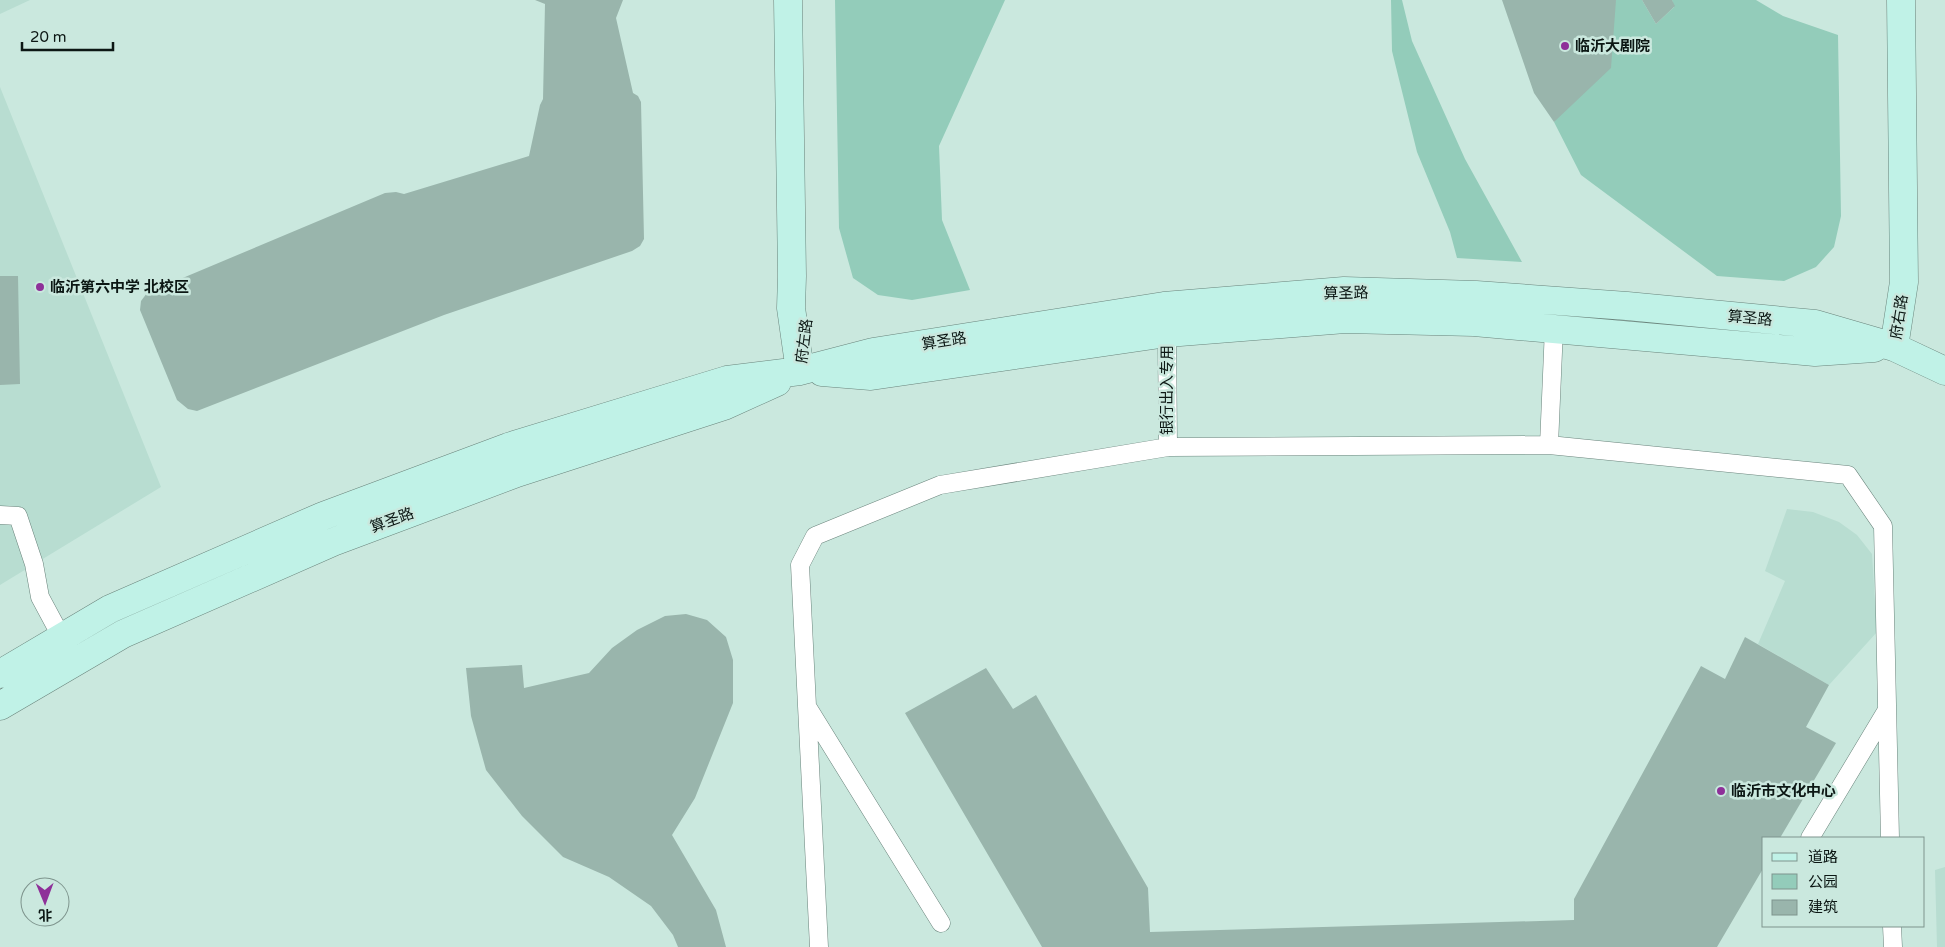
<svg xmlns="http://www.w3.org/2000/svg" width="1945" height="947" viewBox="0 0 1945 947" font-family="'Varela Round','Noto Sans SC',sans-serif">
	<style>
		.built { fill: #b8ddd1 }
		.green { fill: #93ccba }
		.building { fill: #99b5ac }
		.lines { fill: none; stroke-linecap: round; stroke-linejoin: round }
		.lane-casing { stroke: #6a847c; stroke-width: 19 }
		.secondary-casing { stroke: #6a847c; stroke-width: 29 }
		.lane { stroke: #fff; stroke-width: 18 }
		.secondary { stroke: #c0f2e7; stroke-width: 28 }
		.poi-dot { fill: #8e3099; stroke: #cae8de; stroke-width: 2 }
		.labels { text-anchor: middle; stroke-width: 5; stroke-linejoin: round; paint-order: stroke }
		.poi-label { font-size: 15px; font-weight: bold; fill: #0c1714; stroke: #cae8de; text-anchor: start }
		.street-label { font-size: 15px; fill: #0c1714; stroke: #cae8de }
	</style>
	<rect width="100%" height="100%" fill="#cae8de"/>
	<path class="built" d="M0 0H30L0 14Z
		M0 87 161 487 0 585Z
		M1787 509 1813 512 1839 522 1857 535 1872 554 1877 632 1829 685 1758 644 1785 581 1765 571Z
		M1945 867V947H1937L1935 870Z"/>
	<path class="green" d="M835 0H1005L939 146 942 220 970 290 912 300 878 295 853 278 839 228Z
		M1391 0H1402L1412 41 1465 159 1522 262 1457 258 1450 232 1417 152 1392 51Z
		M1616 0H1642L1656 24 1674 7 1672 0H1756L1783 16 1838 35 1841 216 1834 247 1816 267 1784 281 1717 276 1581 175 1554 122Z"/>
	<path class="building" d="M535 0H623L616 18 633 93 638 96 641 102 644 239 640 246 632 251 444 315 197 411 188 409 177 400 140 310 141 301 147 293 385 193 396 192 404 194 529 156 540 105 543 99 545 4Z
		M1502 0H1616L1611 68 1554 122 1534 93Z
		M1642 0H1672L1675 6 1656 24Z
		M0 276H18L20 384 0 385Z
		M686 614 707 620 726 637 733 660V703L695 798 672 835 716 910 726 947H678L673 935 651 906 609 877 563 857 522 816 486 770 471 716 466 668 522 665 524 688 589 673 612 648 637 630 665 616Z
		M1745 637 1829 685 1806 727 1836 743 1780 838H1764V867L1717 947H1042L905 713 986 668 1013 709 1036 695 1148 888 1150 932 1574 920V899L1701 666 1725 679Z"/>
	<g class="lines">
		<defs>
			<path id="lane" d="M1167 333 1168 447
				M1549 445 1554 328
				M0 515 18 516 34 564 40 597 62 638
				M808 708 941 923
				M1810 838 1887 710
				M1892 926 1893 947
				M819 947 800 565 815 536 940 485 1168 447 1549 445 1848 475 1883 526 1890 838"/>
			<path id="secondary" d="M788 0 792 276 791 308 800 371
				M1894 347 1904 282 1901 0
				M822 372 871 376 1167 333 1345 319 1474 322 1815 352 1874 348
				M0 674 110 609 323 516 508 447 727 380 800 371 873 352 1164 306 1344 291 1476 295 1627 306 1815 324 1894 347 1945 371
				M0 706 123 634 333 542 517 473 724 406 777 382"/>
		</defs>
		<use href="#lane" class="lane-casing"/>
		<use href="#secondary" class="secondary-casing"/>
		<use href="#lane" class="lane"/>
		<use href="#secondary" class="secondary"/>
	</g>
	<g class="poi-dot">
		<circle cx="1565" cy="46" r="5"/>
		<circle cx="40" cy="287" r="5"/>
		<circle cx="1721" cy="791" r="5"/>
	</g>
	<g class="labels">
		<g class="poi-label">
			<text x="1575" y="51">临沂大剧院</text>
			<text x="50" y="292">临沂第六中学 北校区</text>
			<text x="1731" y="796">临沂市文化中心</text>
		</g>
		<g class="street-label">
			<text transform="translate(1346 293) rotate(-1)" y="5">算圣路</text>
			<text transform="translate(1899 317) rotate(-81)" y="5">府右路</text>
			<text transform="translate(1750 318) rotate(5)" y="5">算圣路</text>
			<text transform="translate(804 341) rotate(-83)" y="5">府左路</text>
			<text transform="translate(944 341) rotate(-9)" y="5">算圣路</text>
			<text transform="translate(1167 390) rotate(-90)" y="5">银行出入专用</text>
			<text transform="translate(392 520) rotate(-20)" y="5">算圣路</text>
		</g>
	</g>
	<rect x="1762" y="837" width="162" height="90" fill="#cae8de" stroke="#7e948d"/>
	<rect x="1772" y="853" width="25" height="8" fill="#c0f2e7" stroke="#7e948d"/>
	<text x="1808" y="862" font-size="15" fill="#0c1714">道路</text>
	<rect x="1772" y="874" width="25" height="15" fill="#93ccba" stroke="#7e948d"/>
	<text x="1808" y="887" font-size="15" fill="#0c1714">公园</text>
	<rect x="1772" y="900" width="25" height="15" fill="#99b5ac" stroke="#7e948d"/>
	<text x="1808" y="912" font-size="15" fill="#0c1714">建筑</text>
	<g transform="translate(45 902) rotate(179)"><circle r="24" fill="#cae8de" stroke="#7e948d"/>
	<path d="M0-4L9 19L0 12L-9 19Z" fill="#8e3099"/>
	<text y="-8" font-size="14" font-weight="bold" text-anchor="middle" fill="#0c1714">北</text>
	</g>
	<path d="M22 42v8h91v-8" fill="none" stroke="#0c1714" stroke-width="2.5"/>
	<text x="30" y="42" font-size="15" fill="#0c1714" stroke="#cae8de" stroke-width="4" paint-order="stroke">20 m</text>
</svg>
